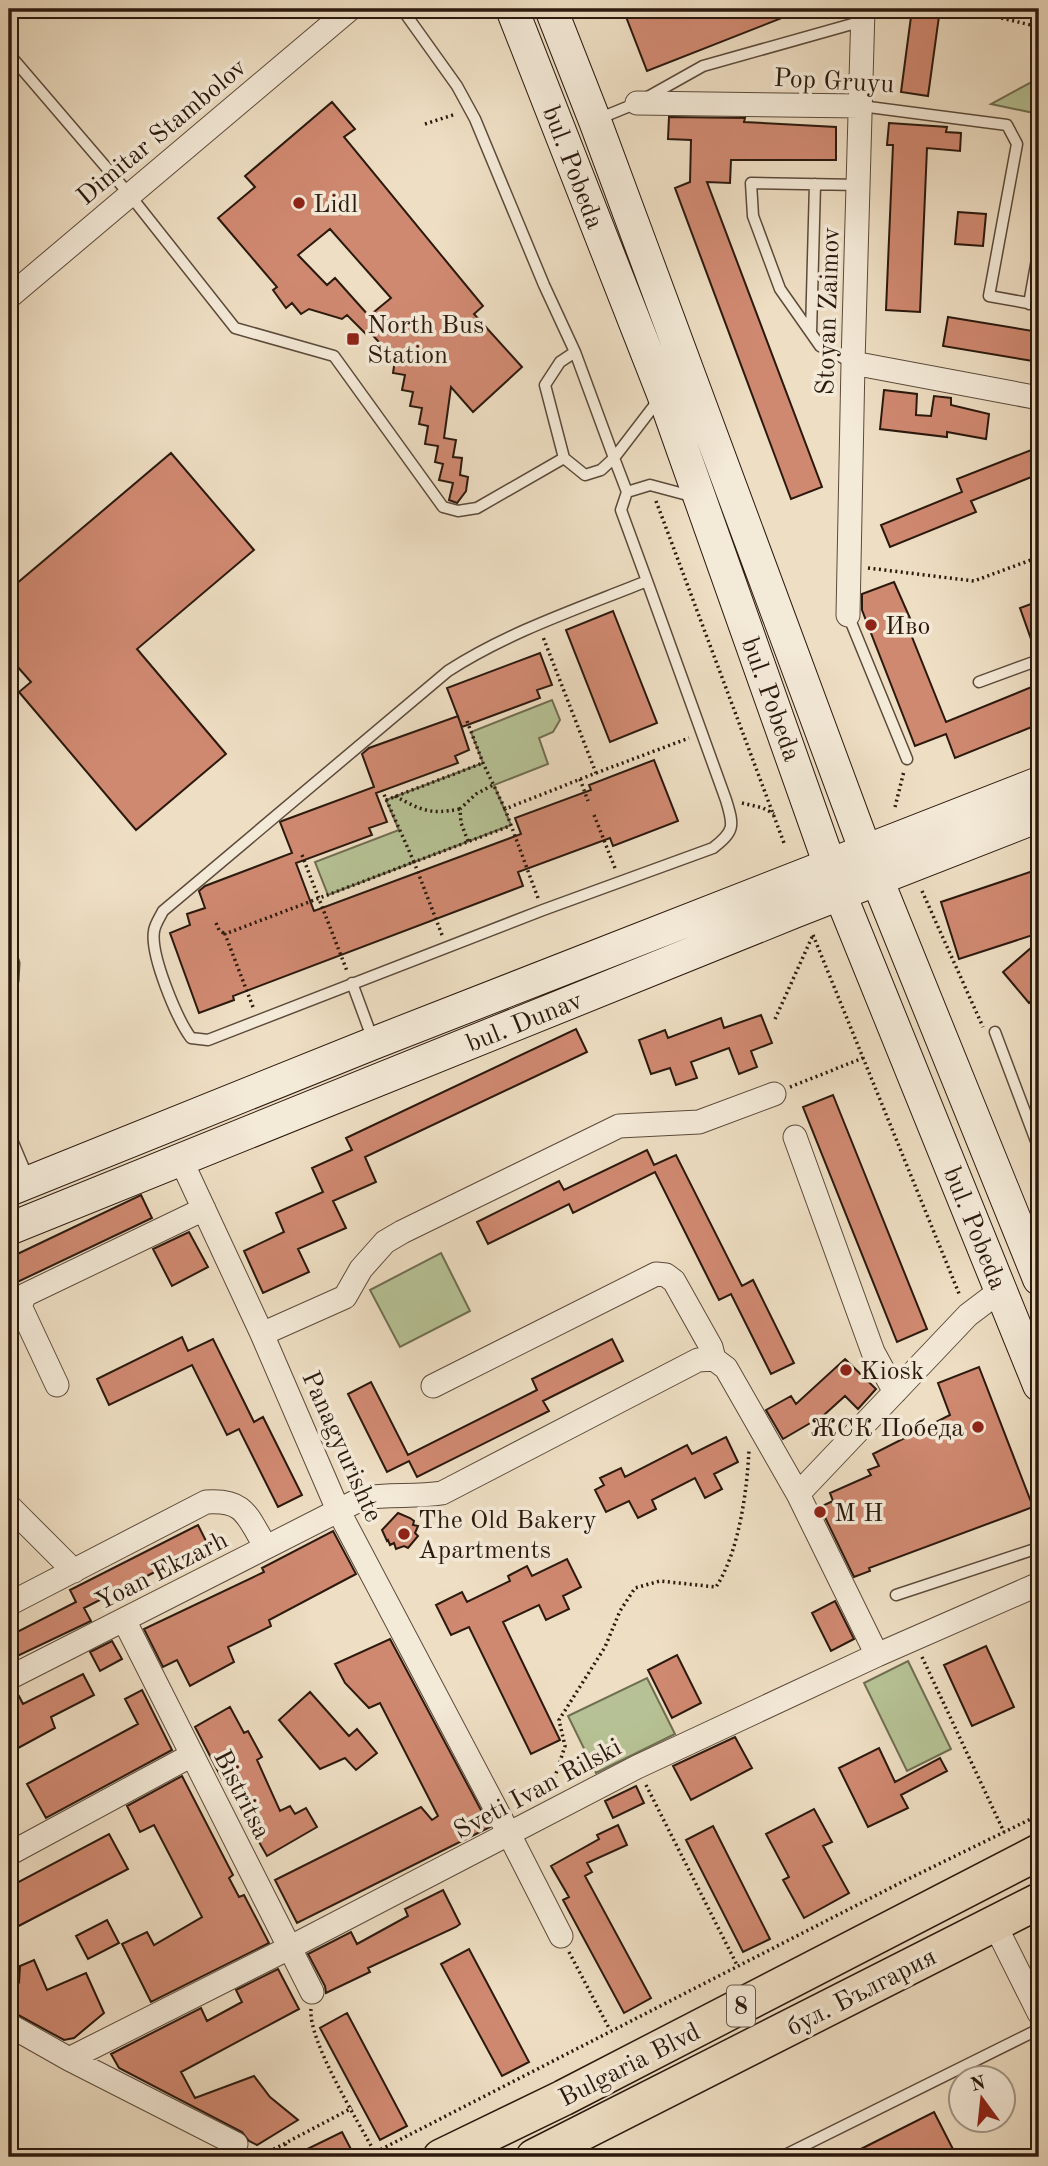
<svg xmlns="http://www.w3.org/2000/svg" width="1048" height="2166" viewBox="0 0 1048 2166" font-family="'Old Standard TT',serif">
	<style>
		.green { fill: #b6c295; stroke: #706e52; stroke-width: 2 }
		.building { fill: #d08971; stroke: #2b190e; stroke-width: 2; fill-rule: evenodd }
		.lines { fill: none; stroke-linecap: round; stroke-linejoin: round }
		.service-casing { stroke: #5c4a3b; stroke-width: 13 }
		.minor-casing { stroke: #5c4a3b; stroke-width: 25 }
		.secondary-casing { stroke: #2b190e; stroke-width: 34 }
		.primary-casing { stroke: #2b190e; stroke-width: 38 }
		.path { stroke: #2b190e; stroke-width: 3.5; stroke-dasharray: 2 3.5; stroke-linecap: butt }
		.service { stroke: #f4ead8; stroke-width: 10 }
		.minor { stroke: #f4ead8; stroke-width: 23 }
		.secondary { stroke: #f4ead8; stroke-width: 32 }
		.primary { stroke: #eedec3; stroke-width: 35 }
		.poi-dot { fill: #8f2418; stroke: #f4ead8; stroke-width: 2.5 }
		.labels { text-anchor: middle; stroke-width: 7; stroke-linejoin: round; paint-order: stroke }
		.shield { fill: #f4ead8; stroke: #67584b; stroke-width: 2 }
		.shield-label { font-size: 24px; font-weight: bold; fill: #2b190e }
		.street-label { font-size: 26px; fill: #2b190e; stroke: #f4ead8 }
		.poi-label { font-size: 26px; fill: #2b190e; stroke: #f4ead8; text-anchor: start }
	</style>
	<rect width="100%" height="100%" fill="#eedec3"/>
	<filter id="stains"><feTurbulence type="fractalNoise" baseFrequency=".00286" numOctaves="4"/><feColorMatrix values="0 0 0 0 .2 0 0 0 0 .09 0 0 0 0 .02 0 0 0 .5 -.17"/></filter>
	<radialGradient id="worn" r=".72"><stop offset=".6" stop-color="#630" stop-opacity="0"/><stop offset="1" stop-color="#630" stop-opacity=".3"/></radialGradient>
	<path class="green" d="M1039 78 1034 113 991 104Z
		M552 700 560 720 553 732 539 738 548 764 494 785 511 825 328 895 315 862 399 830 386 800 483 763 471 732Z
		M441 1253 470 1311 400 1347 370 1290Z
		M908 1661 951 1749 907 1771 864 1683Z
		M647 1678 675 1734 596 1773 568 1716Z"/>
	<path class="building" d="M623 9H802V10L647 71Z
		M912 9H940L928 96 901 92Z
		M332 102 355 129 344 137 483 306 474 314 522 367 473 412 451 387 444 438 456 440 453 457 462 458 460 475 468 477 466 491 457 503 449 500 453 483 439 480 443 464 435 462 438 446 425 444 428 426 419 424 422 408 410 406 413 392 402 390 405 375 393 373 395 360 369 331 366 334 347 315 342 319 309 309 301 314 292 303 286 308 273 290 277 287 218 218 255 187 245 176ZM330 229 391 298 369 316 335 278 327 285 298 255Z
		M669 117 745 118 744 122 836 127V160H731L730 183 707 182 822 487 791 499 675 188 690 182 691 140 668 139Z
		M889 123 947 127 946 132 961 133 960 151 927 148 920 312 886 310 893 145H887Z
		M958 212 986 214 983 246 955 244Z
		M948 317 1039 332V362L943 346Z
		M884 390 917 394 916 415 931 416 934 396 951 398V405L989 414 986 439 947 432V437L880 429Z
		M1039 447V474L971 501 976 512 890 547 881 525 962 492 957 479Z
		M171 453 254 550 137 649 226 754 136 830 19 692 31 682 9 657V590Z
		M894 582 913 625 908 627 946 722 1039 684V724L955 758 946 734 915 746 862 610V594Z
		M1039 601V652L1036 653 1020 608Z
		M613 611 657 723 610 742 566 630Z
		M540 653 552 685 537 690 540 698 462 727 447 688Z
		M458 716 469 750 455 756 458 763 376 793 387 822 369 828 372 835 296 863 314 911 521 834 515 818 591 790 589 785 654 760 678 821 613 846 610 838 518 872 523 886 233 996 234 1000 199 1013 170 933 190 925 187 914 205 908 199 891 205 886 292 853 280 822 282 821 374 787 362 754 369 748Z
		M1039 869V933L959 959 941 902Z
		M1039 941V994L1029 1003 1003 972Z
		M761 1015 772 1043 751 1051 757 1067 739 1074 729 1048 691 1062 697 1078 676 1085 670 1068 651 1074 639 1040 665 1030 668 1038 721 1018 724 1028Z
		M576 1029 587 1052 365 1157 376 1182 333 1201 346 1228 298 1249 309 1272 263 1293 244 1251 284 1232 276 1213 323 1192 312 1168 352 1150 346 1138Z
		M833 1095 927 1329 897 1342 803 1107Z
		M647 1150 654 1165 676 1155 742 1286 753 1280 794 1363 771 1374 731 1294 719 1300 655 1172 573 1213 569 1204 488 1244 477 1222 559 1181 564 1190Z
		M141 1195 152 1218 9 1286V1258Z
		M189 1232 208 1267 172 1286 153 1249Z
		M182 1337 188 1351 213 1339 254 1422 263 1417 302 1495 278 1507 239 1429 227 1435 192 1365 109 1405 97 1379Z
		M612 1339 623 1361 543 1401 549 1411 417 1477 409 1461 387 1472 348 1394 371 1382 408 1455 537 1390 532 1379Z
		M845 1359 876 1389 858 1409 845 1396 824 1415 783 1439 766 1410 791 1396 796 1404Z
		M979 1367 1033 1507 869 1568 870 1571 854 1577 820 1507 833 1501 830 1493 871 1475 868 1470 879 1466 873 1454 950 1415 938 1383Z
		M726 1437 738 1462 714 1474 722 1489 705 1498 695 1478 652 1500 656 1509 638 1518 629 1501 606 1512 595 1490 604 1485 600 1478 621 1468 625 1477 687 1445 692 1454Z
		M398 1513 410 1518 414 1521 413 1525 418 1526 415 1533 418 1536 408 1548 404 1546 396 1549 394 1543 390 1545 388 1540 387 1541 382 1530Z
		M198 1525 208 1545 84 1608 91 1621 9 1660V1636L76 1602 70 1590Z
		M333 1531 356 1574 269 1620 271 1626 228 1647 234 1662 190 1686 177 1660 163 1667 144 1629 264 1572 262 1568Z
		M567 1559 581 1587 563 1596 569 1609 546 1620 539 1605 503 1622 560 1740 531 1754 469 1627 451 1635 436 1605 462 1592 467 1602 510 1581 508 1576 527 1566 532 1576Z
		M835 1601 854 1639 831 1651 812 1613Z
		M390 1639 490 1827 297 1923 275 1880 421 1807 432 1820 438 1816 380 1703 369 1708 345 1683 335 1664Z
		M112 1641 122 1659 100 1671 90 1652Z
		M986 1646 1014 1707 972 1726 944 1665Z
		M677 1655 701 1703 672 1718 648 1670Z
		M83 1674 94 1695 51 1717 55 1728 9 1753V1701L19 1696 23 1704Z
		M142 1690 172 1750 46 1818 27 1784 138 1724 125 1699Z
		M310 1692 349 1736 357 1729 377 1753 356 1770 345 1758 320 1769 279 1720Z
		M230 1707 244 1733 248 1731 262 1757 257 1760 280 1811 290 1806 295 1814 306 1808 317 1827 267 1856 251 1828 257 1824 234 1772 222 1779 195 1727Z
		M735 1737 752 1768 691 1800 673 1766Z
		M879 1748 895 1782 940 1758 947 1771 901 1795 908 1808 868 1827 839 1768Z
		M182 1776 233 1875 229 1878 239 1897 244 1895 269 1943 151 2002 122 1944 147 1932 154 1945 202 1917 154 1825 140 1832 127 1806Z
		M636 1786 644 1803 613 1818 605 1801Z
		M814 1809 832 1842 823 1846 849 1893 804 1918 783 1880 789 1877 766 1834Z
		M618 1825 627 1845 587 1863 592 1872 585 1876 651 1998 624 2013 563 1900 569 1897 551 1866 599 1839 597 1835Z
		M713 1826 770 1939 743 1952 686 1840Z
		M109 1834 128 1869 9 1931V1887Z
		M443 1890 460 1924 456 1927 368 1968 370 1972 326 1993 325 1986 308 1954 351 1932 357 1944 408 1916 405 1909Z
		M107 1920 119 1943 88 1959 76 1936Z
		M469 1949 529 2062 502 2076 441 1964Z
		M34 1960 47 1990 86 1973 104 2013 74 2038 64 2040 9 2010V1976L19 1982 20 1966Z
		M278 1969 299 2009 181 2072 195 2098 254 2076 270 2097 298 2120 257 2145 249 2141 242 2132 119 2068 111 2054 201 2008 207 2021 242 2002 236 1990Z
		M347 2013 407 2126 380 2140 320 2028Z
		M934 2112 957 2157H845Z
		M342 2132 355 2157H291Z"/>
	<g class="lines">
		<defs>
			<path id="service" d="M9 54 129 194 235 328 334 356 443 507 458 511 477 508 564 458 585 475 601 470 614 458 575 352 544 285 475 119 457 86 402 9
				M861 106 1007 125 1017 144 989 296 1039 305
				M598 119 637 103 703 66 863 21
				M1029 304 1039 248
				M811 333 815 184
				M853 363 820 346 780 289 753 216 751 183 859 185
				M564 458 545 385 560 362 575 352
				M627 492 614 458 660 398
				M647 581 726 800C734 826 735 831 713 848L543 910 208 1040 191 1038C177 1019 150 955 154 931 155 924 160 917 163 911L448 671C508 632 580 608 647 581Z
				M647 581 621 510 627 492 650 485 695 497
				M848 615 907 759
				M979 682 1039 660
				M9 950 14 963 13 981 9 985
				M352 983 373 1040
				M995 1032 1039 1149
				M9 1133 28 1178
				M896 1595 1038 1548 1039 1551
				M781 2157 1039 2029"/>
			<path id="minor" d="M637 103 861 106
				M9 297 350 9
				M853 363 1039 398
				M848 615 853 363 863 9
				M795 1137 873 1352 895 1392
				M181 1160 262 1334 338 1510 509 1834 561 1936
				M262 1334 345 1297 361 1269 385 1242 402 1232 619 1126 699 1122 774 1094
				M57 1385 20 1306 25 1295 204 1209
				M433 1386 656 1274 666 1275 674 1281 711 1347 714 1359
				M798 1494 968 1315 1001 1290
				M9 1506 74 1571
				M9 1604 206 1502C246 1499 247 1517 266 1547
				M124 1620 312 1992
				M9 1678 363 1498C390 1494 416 1497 442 1493L698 1360 714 1359 726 1368 798 1494 877 1655
				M9 1854 192 1755
				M994 1923 1039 2013
				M9 2025 69 2059 236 2144
				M69 2059 289 1948 637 1767 877 1655 1039 1584"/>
			<path id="secondary" d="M512 9 663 394 840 894 1039 1385
				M551 9 595 121 866 852 1039 1279
				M9 1190 374 1043 1039 783
				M9 1229 794 912 1039 816"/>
			<path id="primary" d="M441 2157 563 2098 1039 1852
				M534 2157 1039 1901"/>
		</defs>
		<use href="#service" class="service-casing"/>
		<use href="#minor" class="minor-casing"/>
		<use href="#secondary" class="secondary-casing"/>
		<use href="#primary" class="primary-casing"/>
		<path class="path" d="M964 9 1039 27
			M425 124 456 114
			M656 501 784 843
			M868 568 974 581 1039 557
			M467 721 483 763 505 809
			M596 773 689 738
			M580 779 588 801
			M395 796C421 810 430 815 460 809
			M386 800 483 763
			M742 803 763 808 774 814
			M895 807 904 771
			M594 815 615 868
			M468 841 461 823 460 809 476 794 493 785
			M302 855 347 971
			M922 891 983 1027
			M538 898 505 809 596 773 543 637
			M216 923 219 930 225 934
			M442 935 414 862 510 826
			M813 935 960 1296
			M253 1007 225 934 414 862 382 790
			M775 1019 813 935
			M790 1087 863 1058
			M922 1657 1004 1832
			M646 1785 737 1965
			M551 1789 565 1746 559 1720 605 1647 620 1611 635 1588 660 1581 716 1587C739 1552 747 1491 749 1450
			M569 1952 610 2030
			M311 2009C308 2041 358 2121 375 2153
			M285 2144 292 2157
			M259 2157 352 2108
			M366 2157 900 1883 1039 1815"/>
		<use href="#service" class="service"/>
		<use href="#minor" class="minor"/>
		<use href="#secondary" class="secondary"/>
		<use href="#primary" class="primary"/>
	</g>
	<g class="poi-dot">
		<circle cx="299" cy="203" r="7"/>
		<rect x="346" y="332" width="14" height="14" rx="3.5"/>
		<circle cx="871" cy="625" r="7"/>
		<circle cx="846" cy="1370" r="7"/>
		<circle cx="978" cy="1427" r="7"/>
		<circle cx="820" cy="1512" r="7"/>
		<circle cx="404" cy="1534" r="7"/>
	</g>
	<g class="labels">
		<rect class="shield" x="727" y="1985.5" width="28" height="41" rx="5"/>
		<g class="shield-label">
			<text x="741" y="2014">8</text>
		</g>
		<g class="street-label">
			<text transform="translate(834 80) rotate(3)" y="9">Pop Gruyu</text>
			<text transform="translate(161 131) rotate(-40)" y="9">Dimitar Stambolov</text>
			<text transform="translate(574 167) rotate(69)" y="9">bul. Pobeda</text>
			<text transform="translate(827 311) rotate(-88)" y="9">Stoyan Zaimov</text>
			<text transform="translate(772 699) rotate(70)" y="9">bul. Pobeda</text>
			<text transform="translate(524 1021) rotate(-22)" y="9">bul. Dunav</text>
			<text transform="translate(976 1228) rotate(68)" y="9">bul. Pobeda</text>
			<text transform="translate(343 1446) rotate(66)" y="9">Panagyurishte</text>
			<text transform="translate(161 1570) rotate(-27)" y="9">Yoan Ekzarh</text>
			<text transform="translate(537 1788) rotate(-28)" y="9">Sveti Ivan Rilski</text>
			<text transform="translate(243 1794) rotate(63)" y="9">Bistritsa</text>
			<text transform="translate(861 1991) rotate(-27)" y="9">бул. България</text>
			<text transform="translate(629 2064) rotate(-27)" y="9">Bulgaria Blvd</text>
		</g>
		<g class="poi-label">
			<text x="313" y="212">Lidl</text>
			<text x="367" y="333">North Bus<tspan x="367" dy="30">Station</tspan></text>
			<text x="885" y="634">Иво</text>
			<text x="860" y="1379">Kiosk</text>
			<text x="964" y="1436" text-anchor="end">ЖСК Победа</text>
			<text x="834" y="1521">М Н</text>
			<text x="418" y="1528">The Old Bakery<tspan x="418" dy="30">Apartments</tspan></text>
		</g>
	</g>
	<rect width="1048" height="2166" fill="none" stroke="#eedec3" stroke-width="35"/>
	<rect x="10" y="10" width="1027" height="2145" fill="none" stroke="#2b190e" stroke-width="3.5"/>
	<rect x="18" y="18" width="1013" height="2131" fill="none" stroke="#2b190e" stroke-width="2"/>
	<g transform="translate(982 2099) rotate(345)"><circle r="33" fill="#f4ead8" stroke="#a49687" stroke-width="2"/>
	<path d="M0-5L12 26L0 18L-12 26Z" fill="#8f2418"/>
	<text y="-10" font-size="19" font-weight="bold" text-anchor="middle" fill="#2b190e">N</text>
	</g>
	<rect width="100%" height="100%" filter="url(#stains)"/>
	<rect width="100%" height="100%" fill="url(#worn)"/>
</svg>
